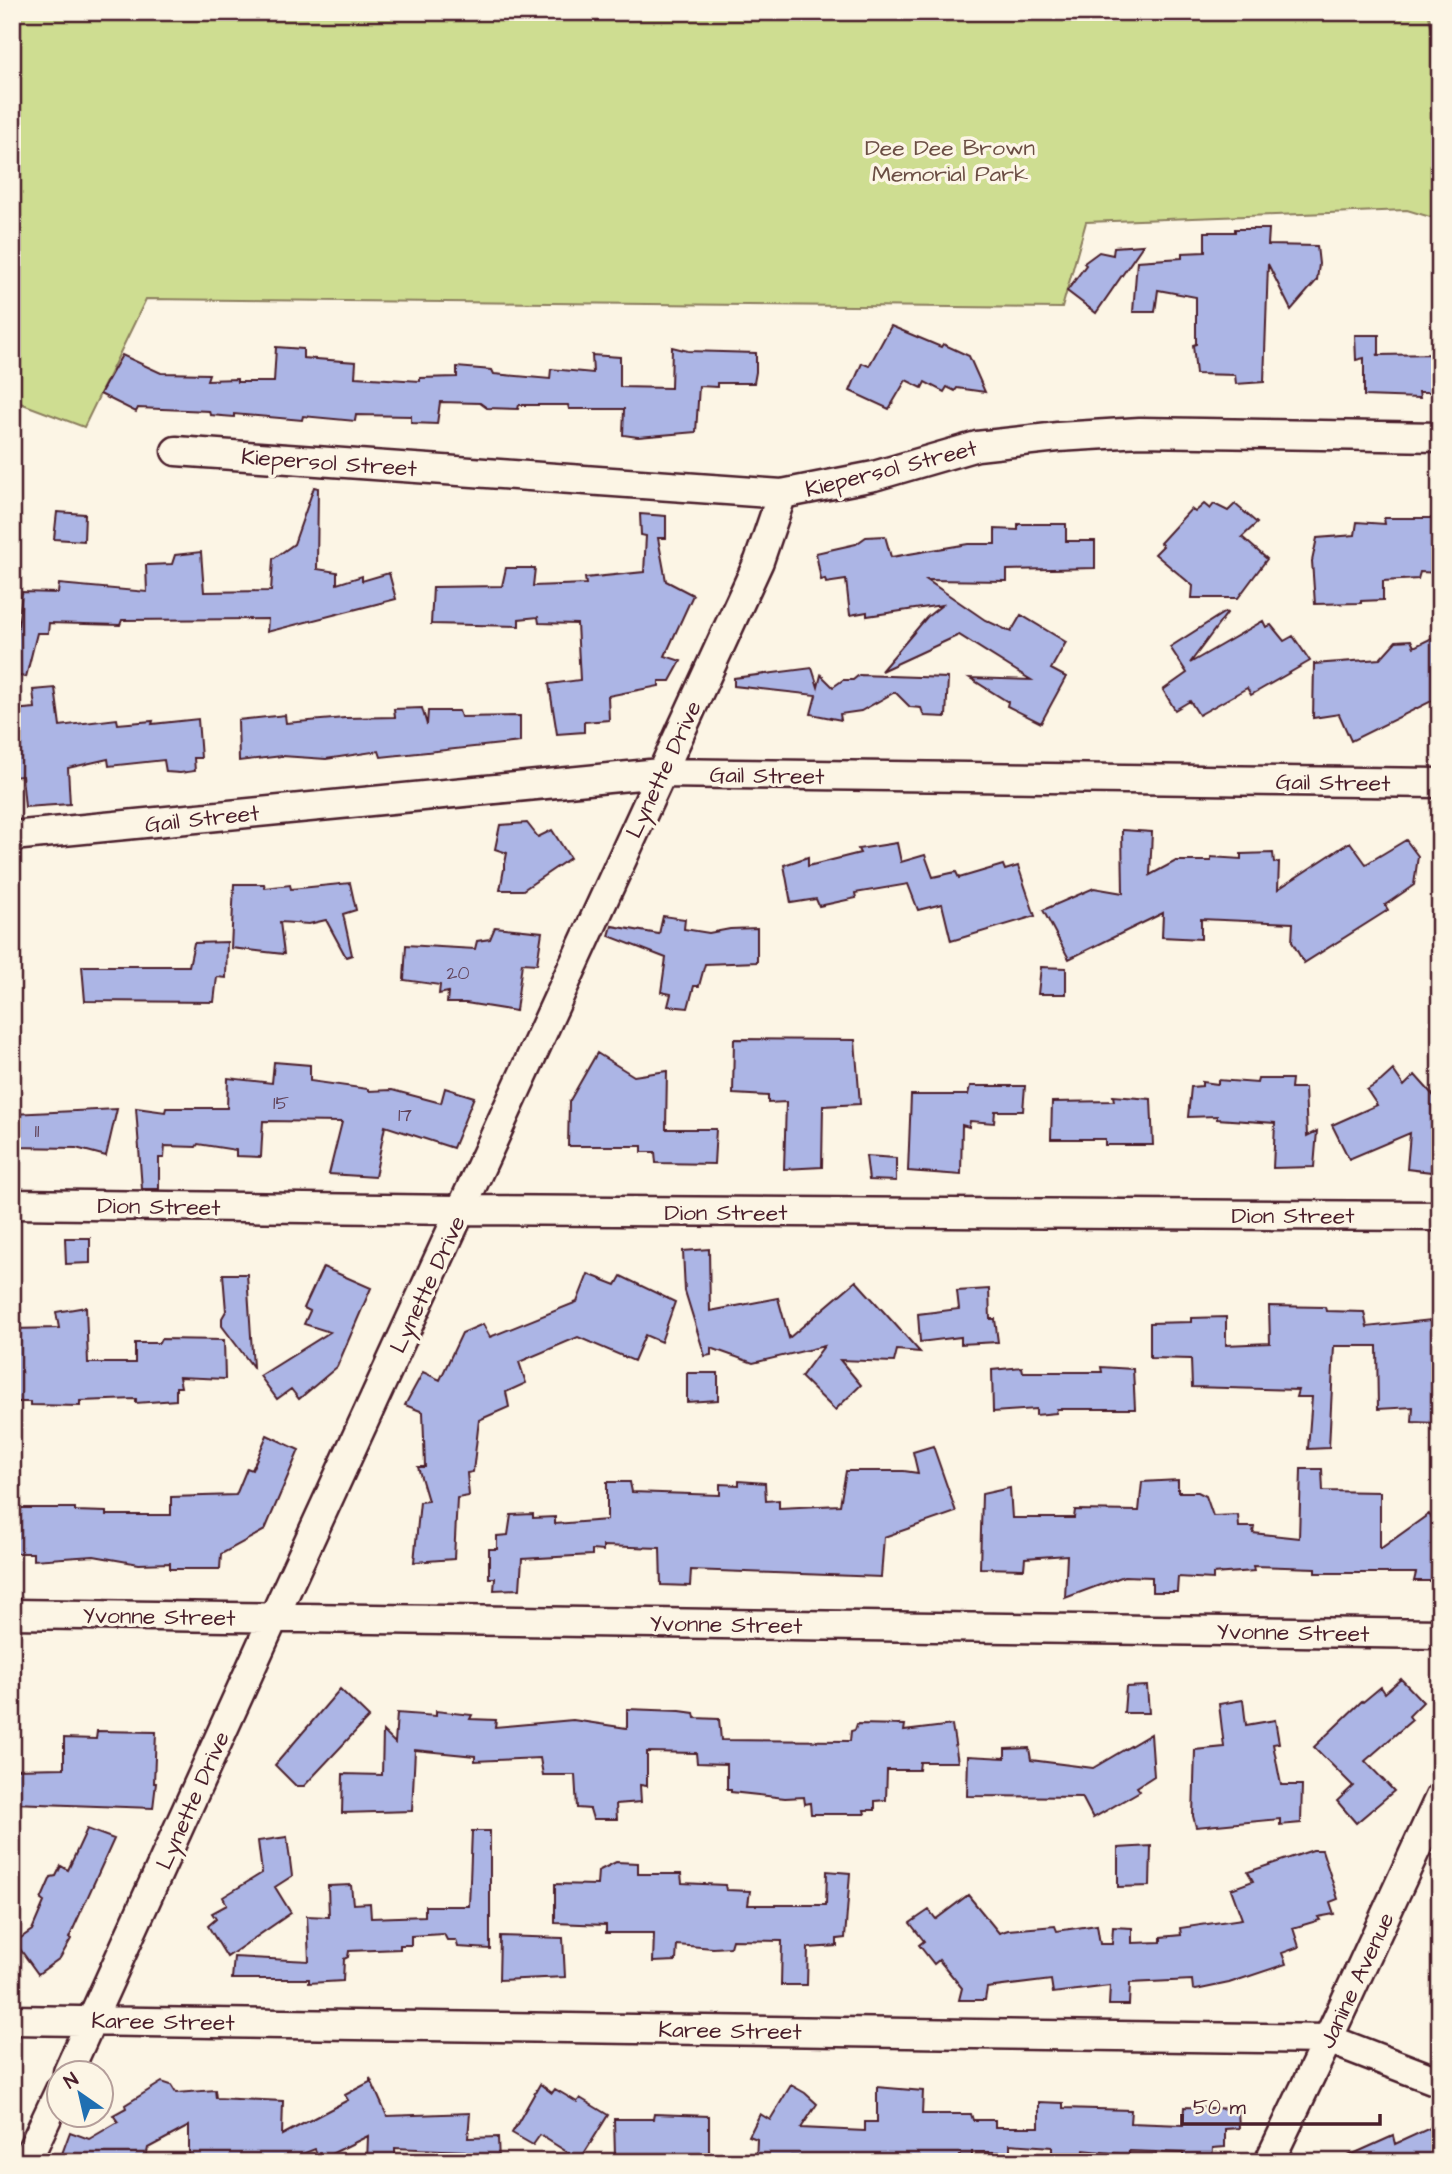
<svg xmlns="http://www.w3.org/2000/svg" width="1452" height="2174" viewBox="0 0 1452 2174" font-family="'Architects Daughter',sans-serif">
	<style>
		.green { fill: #cedd91; stroke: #8c7e5e; stroke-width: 2 }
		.building { fill: #acb5e5; stroke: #4a1f2b; stroke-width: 2 }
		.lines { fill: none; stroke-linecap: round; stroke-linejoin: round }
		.street-casing { stroke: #4a1f2b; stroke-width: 33 }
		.street { stroke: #fcf5e5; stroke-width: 28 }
		.labels { text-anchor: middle; stroke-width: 7; stroke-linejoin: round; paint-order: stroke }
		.number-label { font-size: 19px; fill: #62445a }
		.park-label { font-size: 23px; fill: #6b4e44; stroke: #fcf5e5 }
		.street-label { font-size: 23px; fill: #4a1f2b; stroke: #fcf5e5 }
	</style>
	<rect width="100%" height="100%" fill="#fcf5e5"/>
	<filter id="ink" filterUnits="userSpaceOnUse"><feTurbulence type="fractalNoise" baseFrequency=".0143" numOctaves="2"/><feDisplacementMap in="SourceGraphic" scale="14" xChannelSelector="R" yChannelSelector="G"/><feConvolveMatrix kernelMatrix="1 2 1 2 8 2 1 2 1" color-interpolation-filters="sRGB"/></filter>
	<g filter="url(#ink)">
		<path class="green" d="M12 12H1428L1440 64V220L1407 210 1086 222 1062 308 146 299 84 427 12 400Z"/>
		<path class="building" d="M1235 229H1269L1268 245 1317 246 1319 264 1317 280 1291 310 1268 264 1264 382 1236 384 1235 375 1196 374 1193 345 1196 344V297L1158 290 1155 312H1133L1137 261 1182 258V253L1205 252V232H1235Z
			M1143 245 1096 313 1067 291 1086 265 1084 263 1099 252 1113 255 1114 247Z
			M891 326 941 347 943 344 969 356 985 392 957 388 955 391 947 387 944 392 925 382 922 388 906 380 889 409 850 391 862 363 869 366Z
			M1355 335H1379V354L1377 355 1440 354V392H1419L1420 398 1364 396V358L1356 360Z
			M276 347 303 349V358L356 362 355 377 420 381V378L457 377V367L492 370 494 374 550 379 551 369 593 373 592 355 620 357V387L671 388 672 347 688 351 756 353V372L754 383H717V387L699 386 696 432 638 437 623 435 624 409H569L568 405H519L518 409 487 408 480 403 440 402 437 424 411 423V416L356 415 355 421 303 416 302 420 234 414V417L210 415 209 411 138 408 136 412 100 394 122 355 161 373 209 374 207 380 237 379V382H274Z
			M314 487 318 488 317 569 337 572V584L362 576V581L389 573 396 599 267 632 268 619 122 620 120 625 49 623 48 633H37L26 677 13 675 22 592 58 593 59 584 147 592 146 565 172 564 175 555 201 552 204 592 271 591 273 559 294 544Z
			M1204 504 1210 509 1214 504 1228 511 1235 504 1257 523 1242 537 1267 559 1238 598H1192L1193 586 1155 554 1163 546 1160 543 1191 509 1195 512Z
			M57 512 85 514 84 541 54 539Z
			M640 514 666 516V538H658L666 581 693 595 665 656 681 661 670 681H659V686L608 696 609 720 584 722V732L557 734 549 684 580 680 577 624 539 623 538 617 519 619V626L431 624 433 587 502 586 506 568H535L533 586 586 584 585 578 644 572 646 536 641 535Z
			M1384 518H1440V573L1420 572 1418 579 1383 581V600L1361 601V603L1315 604 1312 561 1317 538 1355 535 1357 522 1385 524Z
			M1018 524H1066V541H1095V568L1007 570V581L927 580 985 620 1011 632 1021 615 1066 642 1051 669 1066 677 1041 723 1007 706 1008 702 970 678 1031 680 959 635 881 671 927 617 942 605 867 616V612L850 615 846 580 826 583 825 579 821 580 816 553 856 544 866 537 885 536 891 557 968 544H995V529L1018 530Z
			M1225 612 1227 613 1190 663 1263 621 1266 627 1271 625 1284 641 1293 636 1310 661 1251 695 1247 688 1199 715 1190 701 1175 710 1163 690 1187 673 1170 647Z
			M1440 634V697L1351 741 1339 714 1313 718 1314 664 1380 659 1396 641 1411 640 1414 647Z
			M812 668 818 687 821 675 833 687 843 680H853L859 675 948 678 946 717 924 716 921 708 910 707 895 692 861 711 840 714 841 720 811 714 816 695 734 686V678Z
			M55 688 60 726 117 719 118 724 153 721 152 724 198 719 201 758H194L195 771 180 773 166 772 164 760 109 766 108 759 68 768 70 804 25 807 22 776 12 777V710L35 708 33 690Z
			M422 708 427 725 428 711H459L461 717 520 716V742L381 757 379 751 326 759 282 756 239 761 238 720 285 715 286 723 345 718 395 717 394 709Z
			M527 823 538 837 552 830 570 858 523 890H500L507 853 495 849 500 825Z
			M1122 830 1152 832 1150 875 1176 861H1211V857L1241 859V854L1273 853 1274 863 1279 862 1278 889 1350 842 1366 864 1406 840 1418 856 1414 885 1385 905 1388 910 1304 963 1292 942 1293 923 1201 919V939L1162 937 1163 913 1069 959 1043 910 1094 888 1123 893Z
			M897 843 901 862 925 855 933 877 956 872 959 878 1003 865 1005 870 1018 866 1035 916 951 941 942 904 918 910 908 884 855 893 856 898 819 906 816 899 791 903 784 865 808 857V866L860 853 858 849Z
			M350 883 356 910 343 914 352 955 346 957 326 920 309 924 280 922 284 954 231 948 234 884H264L265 888 290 885 291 889Z
			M663 916 685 919 684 929 709 933 730 929 757 928V962L705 964 699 986H694L688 1008 668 1006 671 994 661 992 666 958 609 936 612 926 659 934Z
			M495 927 542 932 537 964 522 963 516 1011 466 1003H447L448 992 439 994 440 985 404 980 406 945 475 949 477 941 490 939Z
			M227 942 226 978 217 977 214 1002 85 1001 82 966H189L194 943Z
			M1041 967 1066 968V994H1038Z
			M734 1039 855 1040 860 1104 823 1106 822 1167 784 1169 786 1102 768 1103V1096L733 1094Z
			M597 1053 634 1076 667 1071 666 1129H716L714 1164 656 1163 655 1152H642V1146H568L569 1102Z
			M274 1062 310 1065V1081L368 1089V1091L392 1090 441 1103 445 1088 474 1097 453 1148 385 1126 375 1177 329 1174 342 1122 263 1121 261 1157 236 1156V1150L198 1144 196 1147 165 1146 164 1158H159V1189H142L136 1108 165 1112 166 1108H227L228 1078 272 1083Z
			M1393 1070 1404 1086 1415 1075 1440 1103V1173L1407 1169 1410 1133 1349 1159 1332 1125 1377 1105 1367 1090 1381 1081Z
			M1258 1079H1292L1291 1088H1305L1307 1136 1317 1131 1314 1167 1273 1168 1275 1123 1217 1119V1116L1188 1117 1191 1087 1202 1086V1082L1218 1084V1080L1257 1083Z
			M970 1086H1025L1023 1111H995L994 1123 970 1121 969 1127 962 1125 961 1175 908 1171 911 1095H968Z
			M1113 1096 1151 1099 1153 1145H1105V1139H1051L1052 1102 1114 1101Z
			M117 1109 106 1156 76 1148 12 1147V1114Z
			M866 1156 896 1158V1181L869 1180Z
			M65 1238H90V1263L66 1264Z
			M709 1249 710 1311 778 1298 789 1338 856 1281 920 1352 897 1350 894 1362 840 1360 861 1385 835 1410 801 1377 824 1346 753 1363 711 1348V1355L705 1356 685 1291 683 1251Z
			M323 1267 371 1288 337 1367 299 1399 291 1389 277 1399 260 1376 330 1332 304 1324 310 1311 304 1308Z
			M223 1274H247L253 1367 222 1326V1318L226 1311Z
			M588 1274 616 1285 621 1276 675 1302 661 1342 645 1335 634 1361 578 1337 519 1362 526 1383 506 1392 509 1407 479 1420 473 1472 467 1473 469 1496 457 1498 454 1559 414 1562 420 1502 428 1501 418 1467H425L423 1412 405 1405 423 1372 440 1380 462 1333 483 1324 490 1337 577 1302Z
			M989 1289 990 1319H995L998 1342 961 1344V1337L920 1342 918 1314 959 1309 957 1291Z
			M1269 1306 1325 1307 1326 1311 1364 1312 1367 1327 1440 1319V1348L1434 1349 1435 1423 1412 1422 1413 1407 1378 1409 1377 1346H1334L1329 1448 1308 1449 1312 1397H1296L1298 1390 1192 1387 1191 1359 1150 1358V1323L1191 1322V1318L1226 1317V1345L1270 1343Z
			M86 1307 88 1363H135V1343H159L161 1339 224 1340 225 1379 179 1377 181 1387H176V1400L136 1403V1399L80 1401V1406L30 1405V1402H12V1329L59 1328 56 1312Z
			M1022 1367 1023 1372H1102L1101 1367 1133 1369 1135 1409H1057L1056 1413 1036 1415V1409L993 1412 992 1370Z
			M687 1373H718V1400L687 1402Z
			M267 1435 299 1450 265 1530 221 1554 220 1569H170V1563L139 1564 94 1556 33 1560V1553H12V1508H75V1511L106 1512V1515H171V1497L236 1495 247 1468 252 1470Z
			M933 1446 956 1512 884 1537 881 1577 691 1570 690 1586 661 1585 660 1548 603 1546V1551L592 1550V1555L522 1559 520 1589 494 1590 495 1578H489V1549H497V1536L508 1535 511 1515 533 1514V1518L555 1517V1524L607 1520V1482H630L632 1492 720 1495V1484L739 1485V1481L765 1483 766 1501 779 1500V1508L840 1505 846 1471H904L918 1473 913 1452Z
			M1301 1469H1322L1323 1491 1380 1492V1549L1429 1514 1440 1530V1581H1414L1416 1573H1315V1568L1253 1566 1254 1571 1213 1574V1579L1178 1577 1177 1592H1152V1577L1124 1576 1065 1598 1067 1555 1025 1558 1024 1569 980 1568 982 1494 1010 1488 1012 1518H1074L1075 1510 1139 1511 1142 1482 1178 1480V1492H1198L1206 1496 1213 1516 1238 1515 1239 1527H1254L1253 1533 1299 1538Z
			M1401 1679 1423 1702 1409 1716 1412 1720 1365 1761 1394 1791 1356 1823 1337 1801 1353 1786 1314 1747 1362 1701 1363 1702 1381 1687 1385 1693Z
			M1147 1686 1149 1713H1124L1126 1687Z
			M340 1689 369 1717 304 1786H296L275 1765Z
			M1243 1700 1246 1725 1275 1720 1279 1743 1273 1744 1281 1785H1302L1301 1823 1280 1825V1819L1196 1827 1193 1816 1195 1750 1224 1747 1219 1704Z
			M627 1709 680 1711 694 1713 695 1718 719 1719 721 1740 850 1741 851 1731 855 1730 857 1724 905 1725 904 1731 952 1725 958 1762H920L919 1770H887L886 1800 875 1801V1810H864L865 1814H811L810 1803 805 1804 804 1797 785 1798 731 1792V1790H727V1764L697 1763 696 1753 647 1752V1786L640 1785 641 1802 616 1804 617 1819H593L590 1809 577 1808 575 1775H543L540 1758 475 1761V1756L415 1750 412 1811 342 1813 343 1774 382 1775 383 1731 395 1743 397 1713 436 1716V1711L472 1715 470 1719 496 1720 495 1727 573 1720 627 1728Z
			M97 1731 156 1732 154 1783H156L153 1808 12 1803V1769L64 1768V1738L96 1739Z
			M1151 1734 1154 1776 1137 1787 1140 1791 1093 1818 1082 1797 967 1796 968 1756 1005 1758V1749L1029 1748 1031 1760 1093 1768Z
			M87 1829 114 1839 69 1938 71 1939 60 1958 38 1974 15 1942 32 1930 44 1902 41 1900 51 1877 56 1876 61 1866 68 1870Z
			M472 1831H490V1949L458 1947 456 1940H447L444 1934 411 1936V1945H400V1949L349 1951 348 1957 344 1959 343 1981 309 1983V1979H232L234 1957 309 1961 307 1916 329 1917 328 1886 351 1885 353 1904 370 1903 371 1918 425 1916V1906H469Z
			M287 1837 292 1876 275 1887 291 1913 227 1957 208 1926 216 1919 212 1913 227 1905 223 1897 262 1873 258 1841Z
			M1151 1846 1150 1886 1118 1887V1848Z
			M1313 1850H1322L1338 1899 1330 1902 1334 1914 1318 1917 1320 1920 1293 1928 1299 1947 1282 1953 1286 1964 1229 1983 1196 1990 1193 1989 1192 1980 1130 1983 1129 2005H1109L1110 1986 1053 1993 1051 1980 987 1988 985 2000H959L962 1988 939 1960 934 1964 919 1945 924 1941 910 1923 929 1910 936 1919 968 1895 999 1933 1008 1930 1055 1926 1057 1931 1097 1925 1100 1944H1112L1113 1927 1132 1928V1943L1161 1942V1937L1181 1935 1180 1928 1242 1919 1231 1889 1253 1881 1248 1872Z
			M616 1862 638 1863V1874H681L682 1883 725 1885 726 1890 750 1891 748 1905H826L827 1871 850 1873 845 1938 837 1939V1946L808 1948 807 1985H781L782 1941 732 1940 730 1947 713 1948 677 1945 676 1961 653 1962 654 1933H606V1925L555 1923V1884L597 1885 598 1871Z
			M500 1936 563 1938 565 1977 499 1980Z
			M370 2078 387 2116 470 2113 468 2138 498 2137 499 2162H465V2151L395 2148V2162H367L368 2136 319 2160 315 2149 282 2162H189V2126L148 2148 145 2162H59L70 2132 89 2139 118 2122 113 2115 126 2108 125 2105 162 2082 171 2085 176 2093 215 2090 216 2098 283 2101 282 2135 348 2100 345 2095 370 2082Z
			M540 2084 552 2093 555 2089 577 2102 580 2098 608 2115 580 2160 540 2135 533 2145 512 2133Z
			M791 2085 805 2093 817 2104 801 2128 865 2131V2122H877V2087L923 2091 922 2114H971L973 2120H995V2127H1039V2102L1063 2103V2108L1131 2110 1130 2123 1183 2125 1184 2107 1238 2109 1239 2128 1225 2129V2147L1213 2148 1212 2162H1184L1183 2153 1129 2151V2155L1084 2150 1082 2162H1060V2158H1052V2147L1010 2144V2152H972V2156H959L960 2162H841V2157L791 2156V2162H756L757 2139 749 2136 760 2114 770 2120Z
			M654 2114 709 2116V2160L615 2156 614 2119H653Z
			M1432 2127 1440 2148V2162H1335L1393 2136 1395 2144Z"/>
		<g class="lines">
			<defs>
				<path id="street" d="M176 451 782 494 874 476 977 446 1058 437 1140 432 1440 437
					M12 836 660 773 1440 783
					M12 1204 461 1210 1440 1216
					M12 1614 1440 1634
					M12 2020 1328 2039 1440 2082
					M68 2072 274 1617 759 561 782 494
					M26 2162 60 2090
					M1269 2162 1328 2039 1440 1797"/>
			</defs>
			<use href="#street" class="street-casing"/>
			<use href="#street" class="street"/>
		</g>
	</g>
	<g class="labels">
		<g class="number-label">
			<text x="458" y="979">20</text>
			<text x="281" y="1109">15</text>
			<text x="405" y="1121">17</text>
			<text x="37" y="1137">11</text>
		</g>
		<g class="park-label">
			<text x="950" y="155">Dee Dee Brown<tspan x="950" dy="26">Memorial Park</tspan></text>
		</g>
		<g class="street-label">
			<text transform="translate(329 462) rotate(4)" y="8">Kiepersol Street</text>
			<text transform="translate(891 468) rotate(-14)" y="8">Kiepersol Street</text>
			<text transform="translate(663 769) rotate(-65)" y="8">Lynette Drive</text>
			<text transform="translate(767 775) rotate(1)" y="8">Gail Street</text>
			<text transform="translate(1333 782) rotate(1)" y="8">Gail Street</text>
			<text transform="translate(202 818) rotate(-6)" y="8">Gail Street</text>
			<text transform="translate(159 1206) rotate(1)" y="8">Dion Street</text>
			<text x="726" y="1220">Dion Street</text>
			<text x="1293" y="1223">Dion Street</text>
			<text transform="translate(427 1284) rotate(-65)" y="8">Lynette Drive</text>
			<text transform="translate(159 1616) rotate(1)" y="8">Yvonne Street</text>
			<text transform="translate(726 1624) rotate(1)" y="8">Yvonne Street</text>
			<text transform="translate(1293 1632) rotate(1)" y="8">Yvonne Street</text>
			<text transform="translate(192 1800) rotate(-66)" y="8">Lynette Drive</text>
			<text transform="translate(1356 1980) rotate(-65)" y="8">Janine Avenue</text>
			<text transform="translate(163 2021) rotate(1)" y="8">Karee Street</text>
			<text transform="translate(730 2030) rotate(1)" y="8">Karee Street</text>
		</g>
	</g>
	<rect width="1452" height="2174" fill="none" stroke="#fcf5e5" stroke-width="42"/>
	<rect x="21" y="21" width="1410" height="2132" fill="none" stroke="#4a1f2b" stroke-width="2.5" filter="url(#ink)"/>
	<g transform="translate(80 2094) rotate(326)"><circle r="33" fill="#fcf5e5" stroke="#b59f9b" stroke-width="2"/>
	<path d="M0-5L12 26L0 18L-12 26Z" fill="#1f6fb2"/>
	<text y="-10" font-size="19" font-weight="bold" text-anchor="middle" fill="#4a1f2b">N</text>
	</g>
	<path d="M1182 2114v10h198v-10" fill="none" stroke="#4a1f2b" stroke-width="3.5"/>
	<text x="1193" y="2114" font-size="21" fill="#4a1f2b" stroke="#fcf5e5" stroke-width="5" paint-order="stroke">50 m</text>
</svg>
